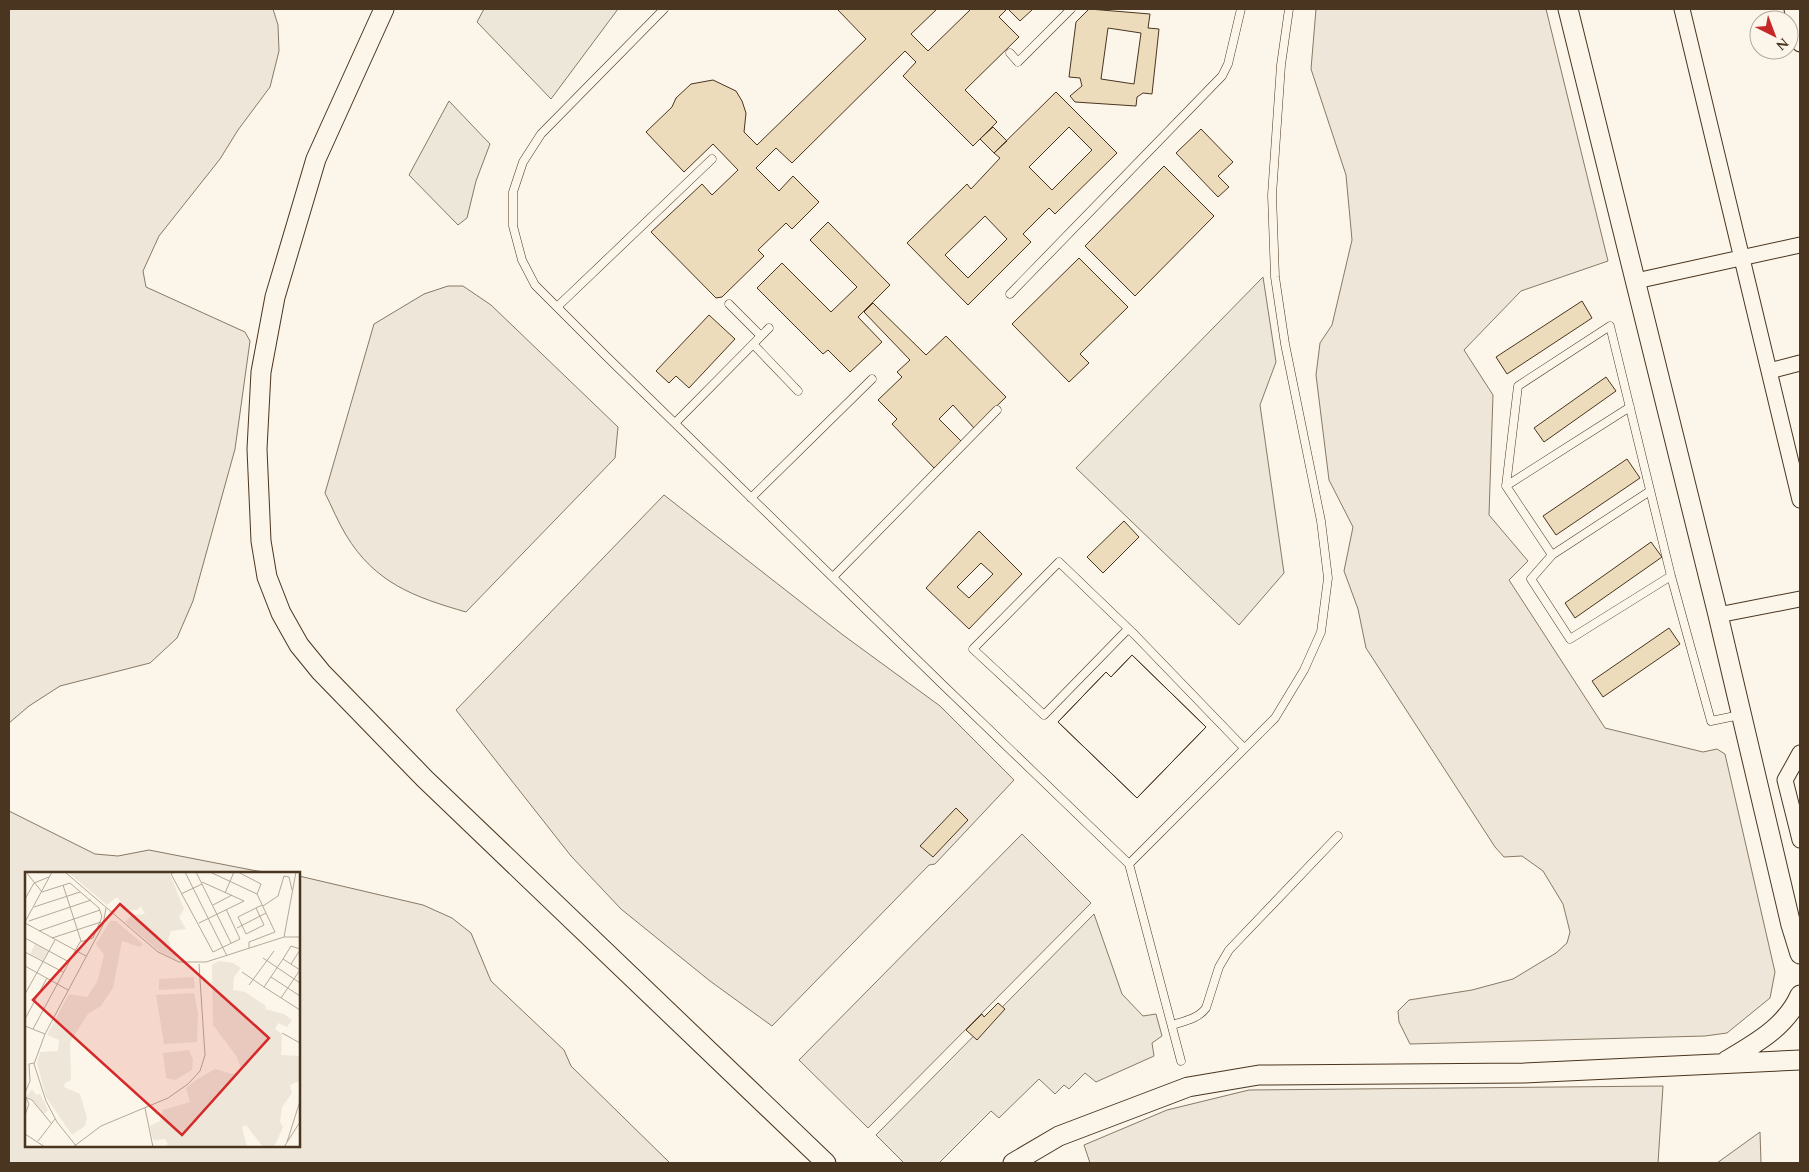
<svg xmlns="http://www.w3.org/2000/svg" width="1809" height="1172" viewBox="0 0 1809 1172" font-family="Spectral,serif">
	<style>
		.green { fill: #ede6d9; stroke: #887966 }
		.parking { fill: #ede7d9; stroke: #887966 }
		.building { fill: #ecdcbc; stroke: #4a3520; fill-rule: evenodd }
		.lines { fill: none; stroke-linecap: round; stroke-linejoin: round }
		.service-casing { stroke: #4a3520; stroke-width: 9 }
		.minor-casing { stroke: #4a3520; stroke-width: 17 }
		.tertiary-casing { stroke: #4a3520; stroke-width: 21 }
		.service { stroke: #fbf6e9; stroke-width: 8 }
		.minor { stroke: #fbf6e9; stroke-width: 15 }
		.tertiary { stroke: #fbf6e9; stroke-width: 19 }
		.inset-road { fill: none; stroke: #b4a999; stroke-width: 1 }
		.view { fill: #d62828; fill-opacity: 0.15; stroke: #d62828; stroke-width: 2.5 }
		.inset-edge { fill: none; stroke: #4a3520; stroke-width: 2.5 }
	</style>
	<rect width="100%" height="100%" fill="#fbf6e9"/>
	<path class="green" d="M9 9H273L278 25 279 51 270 87 238 130 220 159 159 236 143 271 146 287 245 332 250 341 235 449 193 601 177 638 150 663 60 686 29 706 9 723Z
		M1316 9H1546L1608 261 1521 291 1464 350 1493 395 1489 515 1528 561 1509 580 1605 728 1703 752 1717 749 1725 754 1775 972 1770 998 1727 1033 1705 1036 1410 1044 1399 1022 1398 1011 1409 1000 1472 990 1513 979 1556 953 1567 943 1570 932 1563 904 1543 871 1522 856 1504 857 1495 847 1366 648 1358 609 1344 571 1353 527 1329 480 1316 375 1320 343 1332 325 1352 240 1346 175 1311 69Z
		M448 286H463L491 305 618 427 615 458 466 612C414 597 375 583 346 535 338 522 332 507 325 493L374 324 424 294Z
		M664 495 843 635 940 706 1014 780 935 864 929 865 772 1026 710 981 621 909 571 856 456 710Z
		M9 811 95 854 118 856 149 850 257 871 277 873H26V1146H299V876L423 905 452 918 471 933 491 981 564 1050 571 1066 670 1163H9Z
		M1022 834 1091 903 868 1128 799 1060Z
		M1663 1086 1658 1163H1090L1084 1145 1167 1110 1249 1090Z
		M1760 1132 1761 1163H1717Z"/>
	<path class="parking" d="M484 9H618L551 99 477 22Z
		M449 101 490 144 476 181 467 218 458 225 409 175Z
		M1263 277 1276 362 1260 405 1284 573 1239 625 1076 468Z
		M1094 914 1122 994 1143 1016 1156 1014 1162 1036 1152 1043 1154 1056 1096 1082 1085 1073 1069 1089 1064 1085 1055 1094 1039 1079 999 1118 991 1111 939 1163H904L876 1135Z"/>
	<path class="building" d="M837 9H937L911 34 928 51 971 9H1007L999 17 1019 37 965 90 997 122 973 146 903 76 916 62 905 51 792 163 776 148 756 168 779 191 793 176 819 202 792 229 786 223 758 250 764 256 722 297 716 298 651 232 702 184 712 195 738 170 713 144 684 172 646 132 672 107 676 98 691 84 713 80 736 91 742 101 746 113 744 132 757 145 866 39Z
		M1008 9H1033L1020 21Z
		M1089 9 1150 14 1148 28 1159 29 1152 94 1143 93 1137 97 1136 106 1075 102 1070 96 1082 86 1080 78 1069 77 1076 22ZM1108 28 1141 33 1134 84 1101 79Z
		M1056 92 1117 153 1055 214 1049 208 1023 234 1031 242 968 305 907 243 967 184 971 189 1000 158 994 153ZM1069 127 1092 150 1052 190 1029 167ZM985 216 1007 239 968 278 945 255Z
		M993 127 1007 141 994 153 980 139Z
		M1201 129 1233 162 1218 176 1229 187 1218 197 1176 153Z
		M1164 166 1214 216 1135 296 1085 246Z
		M828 222 890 285 858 317 882 342 850 372 828 350 823 354 757 288 782 263 831 312 857 287 810 240Z
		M1079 258 1128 307 1080 354 1089 363 1069 382 1012 324Z
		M1582 301 1592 318 1507 374 1496 357Z
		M873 303 926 355 946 336 1006 397 974 428 953 405 939 419 961 441 934 468 892 424 897 419 878 400 902 377 897 372 910 360 864 312Z
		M709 315 735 339 689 388 676 376 669 383 656 371Z
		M1606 377 1616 391 1544 442 1534 428Z
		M1627 459 1640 478 1556 535 1543 516Z
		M1124 521 1139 537 1103 573 1087 557Z
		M979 531 1022 574 969 629 926 588ZM981 563 993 574 969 598 957 587Z
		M1651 542 1662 557 1575 618 1565 603Z
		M1669 628 1680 644 1603 697 1592 681Z
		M1132 655 1206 727 1137 798 1058 722 1106 672 1111 677Z
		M1132 655 1206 727 1137 798 1058 722 1106 672 1111 677Z
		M956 808 968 820 933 857 920 846Z
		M998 1003 1005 1009 977 1040 966 1030 982 1014 984 1017Z"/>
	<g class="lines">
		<defs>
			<path id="service" d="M664 9 541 134 523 162 513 192V226L522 260 535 285 605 355 942 684 1129 864 1181 1061
				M1010 53 1018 62 1071 9
				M1010 294 1222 76 1228 64 1241 9
				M729 304 761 336
				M557 307 712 159
				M753 344 798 391
				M675 423 769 328
				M1506 486 1630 407
				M751 498 872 379
				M1552 555 1650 491
				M1671 576 1570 639 1531 579 1552 555 1506 486 1518 386 1610 326 1671 576 1711 721 1740 715
				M833 577 997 410
				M1128 629 1044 715 973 649 1059 562 1135 635 1244 748
				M1129 864 1275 718 1304 670 1321 632 1328 578 1321 521 1285 344 1275 277 1272 195 1281 65 1289 9
				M1172 1025C1184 1021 1198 1019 1206 1008L1219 967 1229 950 1338 836"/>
			<path id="minor" d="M1682 9 1800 500
				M1792 9 1800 44
				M1636 281 1800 245
				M1769 371 1800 363
				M1718 615 1800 599
				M1800 753 1785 780 1800 840"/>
			<path id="tertiary" d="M384 9 316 159 275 297 261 372 257 449 261 541 267 577 281 613 299 645 321 672 425 779 826 1163
				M1568 9 1718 615 1791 925 1800 954
				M1726 1061C1755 1044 1786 1027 1800 995
				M1013 1163 1059 1136 1188 1087 1259 1075 1524 1073 1800 1060"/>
		</defs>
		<use href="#service" class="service-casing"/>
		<use href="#minor" class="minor-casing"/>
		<use href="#tertiary" class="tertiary-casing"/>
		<use href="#service" class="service"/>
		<use href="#minor" class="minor"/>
		<use href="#tertiary" class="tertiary"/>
	</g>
	<g transform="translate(25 872)">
		<rect width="275" height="275" fill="#fbf6e9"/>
		<path d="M144 0 159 37 154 45 161 57 146 59 143 67 152 88 135 80 100 50 107 43 120 42 116 34 112 38H96L99 34 92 25 82 33 44 1ZM85 49H91L118 72 115 75 97 69 88 116 76 134 63 142 45 170 46 208 40 211 39 215 55 222 62 246 60 254 47 263 21 225 12 191 15 180 33 179 34 168 22 163 44 122 62 125 72 110 79 83 71 72ZM10 72 23 79 18 88 5 82ZM194 89 208 91 216 96 209 105 208 118 220 120 241 134 240 137 259 142 267 148 262 155 253 151 250 157 257 162 256 183 275 184V209L265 213 267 221 257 235 255 250 258 255 249 275H238L221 253 217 255 222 275H139L143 272 140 267 129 268 127 265 125 254 135 249 138 238 165 230 161 216 171 208 190 197 207 202 217 200 212 185 188 153 187 93ZM169 105 170 116 134 118V107ZM169 121 173 141 172 170 139 172 131 123ZM164 178 168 187 167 198 150 208 141 206 138 181ZM7 217 11 223 15 222 23 238 19 242 6 226 1 225Z" fill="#ede6d9"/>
		<path class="inset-road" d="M1 0 17 20M40 0 133 80 154 90H181L259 65H275M149 0 146 2 188 80 215 67 201 37M160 0 202 84M171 0 206 71M185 0 232 22 250 60 224 70V76M213 0 236 12 232 22M38 13 56 69M200 21 209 0M156 22 177 12M0 27 9 11 24 5M188 33 207 23M238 34 253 24 259 4 264 5 267 18M9 35 55 20M231 36 239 53 221 62 213 45 237 33M4 49 66 28M0 50 27 0M0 51 61 84M174 51 219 29 177 10M212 56 241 41M14 59 75 38M259 65 271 0M0 66 44 90M27 66 76 50M0 80 38 100M238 86 275 111M258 87 266 74 275 77M266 92 275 78M0 94 43 118M275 98 258 87 239 115 275 138M217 100 239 115M246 105 275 124M224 113 249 79M0 122 30 68M256 126 275 98M0 147 22 106M0 154 20 162M8 157 55 70 68 66 77 45 74 36 45 11 17 20M257 161 275 171M0 221 5 209 4 192 9 191M0 225 7 228 26 251M120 236 128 275M0 243 4 232 1 226M0 262 20 275M13 269 30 247M262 270 275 229M48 275 76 254 143 226 163 212 175 199 180 183 174 92M52 275 32 250 21 229 9 192 20 162 78 53 81 36M259 275 275 250"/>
		<path class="view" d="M95 32 244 166 157 263 8 128Z"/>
		<rect width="275" height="275" class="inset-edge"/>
	</g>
	<rect width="1809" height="1172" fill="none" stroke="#4a3520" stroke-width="20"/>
	<g transform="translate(1774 35) rotate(138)"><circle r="24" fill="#fbf6e9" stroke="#b4a999"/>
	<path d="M0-4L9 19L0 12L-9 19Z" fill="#c62828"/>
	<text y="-8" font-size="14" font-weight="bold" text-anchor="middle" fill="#4a3520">N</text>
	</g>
</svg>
